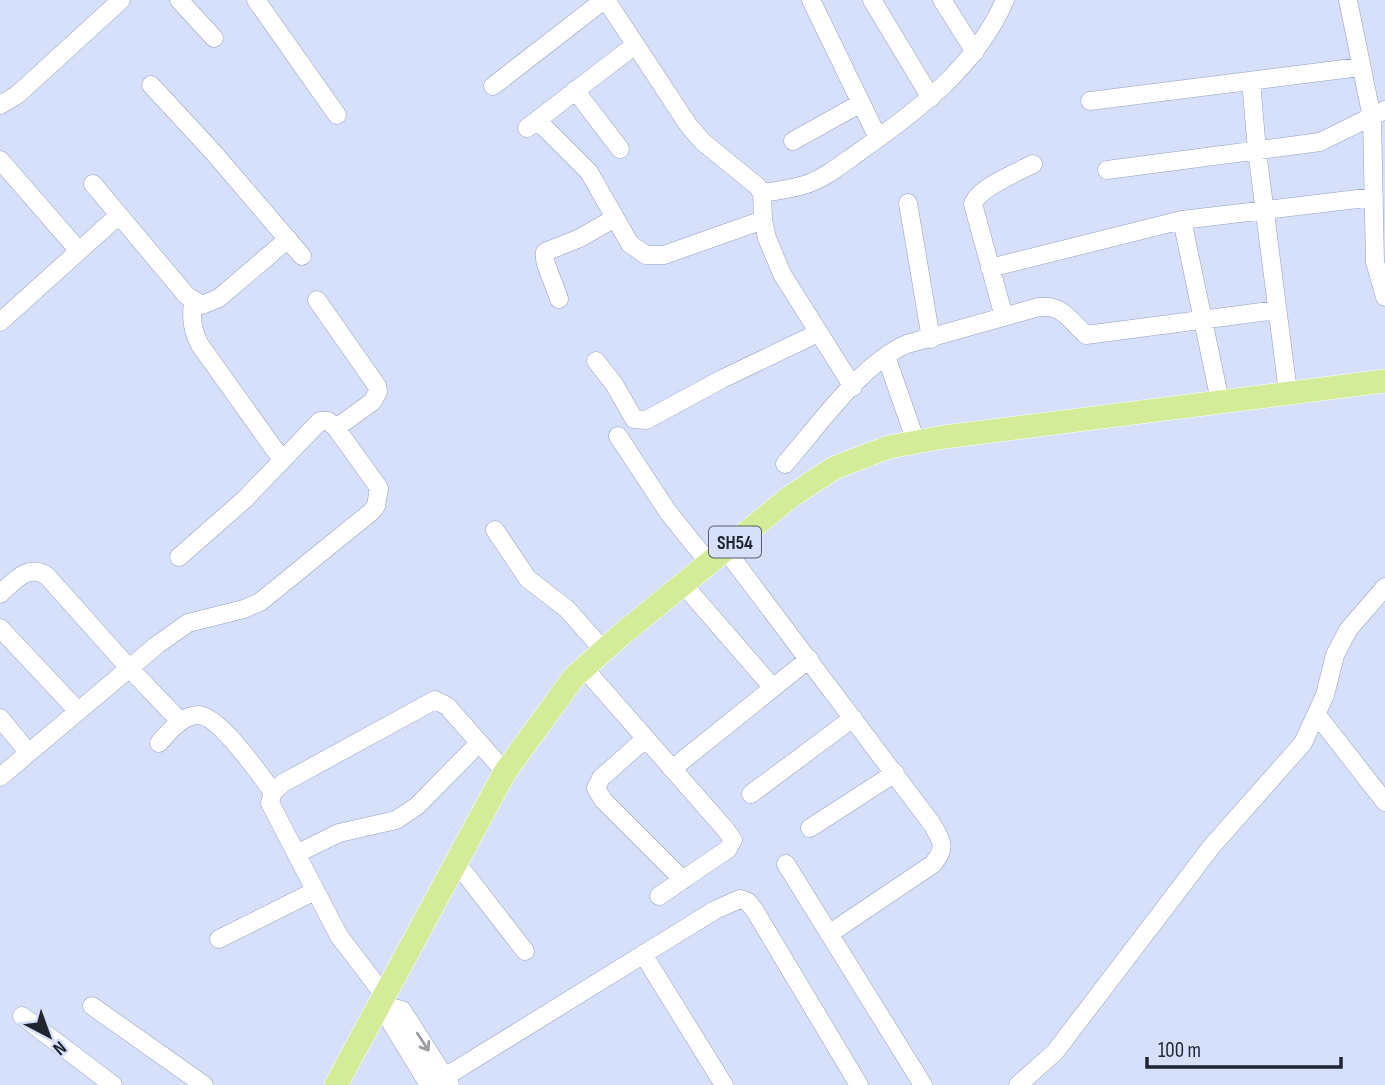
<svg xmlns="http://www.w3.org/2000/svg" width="1385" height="1085" viewBox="0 0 1385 1085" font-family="'Sofia Sans Condensed',sans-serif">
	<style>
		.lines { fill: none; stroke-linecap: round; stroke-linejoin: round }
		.minor-casing { stroke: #939ebd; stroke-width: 19 }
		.major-casing { stroke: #fff; stroke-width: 24 }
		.minor { stroke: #fff; stroke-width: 18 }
		.major { stroke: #d4eb97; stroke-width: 23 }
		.oneway { stroke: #9b9da2 }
		.labels { text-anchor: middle; stroke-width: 5; stroke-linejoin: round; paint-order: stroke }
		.shield { fill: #d6e0fa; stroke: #575d6d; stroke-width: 2 }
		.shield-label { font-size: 19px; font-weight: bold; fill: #202530 }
	</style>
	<rect width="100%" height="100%" fill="#d6e0fa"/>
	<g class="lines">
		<defs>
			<path id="minor" d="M179 0 214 38
				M256 0 337 115
				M606 0 689 126 703 142 757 186 762 193 763 220 767 238 782 274 853 387
				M811 0 878 138
				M872 0 931 98
				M942 0 975 52
				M1348 0 1372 118 1375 262 1385 297
				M1251 81 1257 151 1288 392
				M151 85 213 152 302 256
				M493 86 604 0
				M575 90 620 149
				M1090 101 1360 67
				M0 105 17 95 121 0
				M537 120 589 172 630 244 646 255H664L763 220
				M527 128 635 45
				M793 141 861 103
				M0 160 79 251
				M1107 170 1320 142 1385 110
				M93 184 187 296 202 305 219 298 288 239
				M762 193C776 191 791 189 804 185 824 179 842 164 859 152 917 111 976 67 1005 0
				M908 203 931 339
				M1182 220 1220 401
				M990 268 1182 220 1374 197
				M559 299C556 287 542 261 545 252L580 238 615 218
				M317 300 377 386 378 392 372 402 336 428
				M193 301C191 318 192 330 200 345L282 460
				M1004 317 973 204C978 188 1018 172 1033 164
				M0 322 118 216
				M886 356 916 442
				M596 361 614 384 634 419 646 420 722 379 818 333
				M618 436 668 512 709 563
				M785 464C818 426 862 363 907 344L1039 307C1064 305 1069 320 1086 335L1277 310
				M495 530 528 579 567 609 604 651
				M725 549 932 824C942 842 947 847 933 864L829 934
				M683 584 773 688
				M0 594C13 582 28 563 47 576L129 668 180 721
				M0 628 77 710
				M584 668 726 830 733 840 728 849 659 896
				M1317 715 1385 802
				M0 718 28 752
				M645 739 601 778 596 788 603 800 683 880
				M159 743C170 731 181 716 198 715 219 715 260 775 273 792
				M672 769 809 659
				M0 777 157 645 188 623 244 609 260 602 371 512 376 506 379 488 336 428 328 421H320L245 499 179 557
				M751 794 853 718
				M810 828 895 773
				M296 854 339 833 396 820 417 806 479 743
				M456 862 525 951
				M786 864 923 1085
				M219 939 315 891
				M643 954 724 1085
				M92 1006 204 1085
				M390 1007 402 1010 450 1085
				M22 1016 113 1085
				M429 1085 390 1021V1007L384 995 339 936 270 803 273 792 283 783 435 700 447 706 505 772
				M432 1085 715 910 740 899 748 902 755 911 859 1085
				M1018 1085 1055 1052 1212 846 1303 743 1325 695 1335 655 1348 630 1385 587"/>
			<path id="major" d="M336 1085 505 772 574 677 622 634 790 497 834 468 889 447 944 437 1385 381"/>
		</defs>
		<use href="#minor" class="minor-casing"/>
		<use href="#major" class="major-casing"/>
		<use href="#minor" class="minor"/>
		<use href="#major" class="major"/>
	</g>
	<defs><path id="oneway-shaft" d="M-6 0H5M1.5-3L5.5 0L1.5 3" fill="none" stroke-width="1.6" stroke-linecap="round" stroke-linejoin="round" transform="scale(1.75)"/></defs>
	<use class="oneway" href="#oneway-shaft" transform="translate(423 1042) rotate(57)"/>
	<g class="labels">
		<rect class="shield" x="709" y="526.5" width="52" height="31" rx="5"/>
		<g class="shield-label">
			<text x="735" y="549">SH54</text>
		</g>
	</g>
	<g transform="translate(49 1036) rotate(139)" stroke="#d6e0fa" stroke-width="5" paint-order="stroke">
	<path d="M0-5L12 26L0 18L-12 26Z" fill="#202530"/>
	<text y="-10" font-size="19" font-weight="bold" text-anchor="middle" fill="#202530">N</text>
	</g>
	<path d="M1147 1057v10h194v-10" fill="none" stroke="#202530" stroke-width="3.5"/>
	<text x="1158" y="1057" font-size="21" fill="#202530" stroke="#d6e0fa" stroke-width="5" paint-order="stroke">100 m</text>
</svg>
